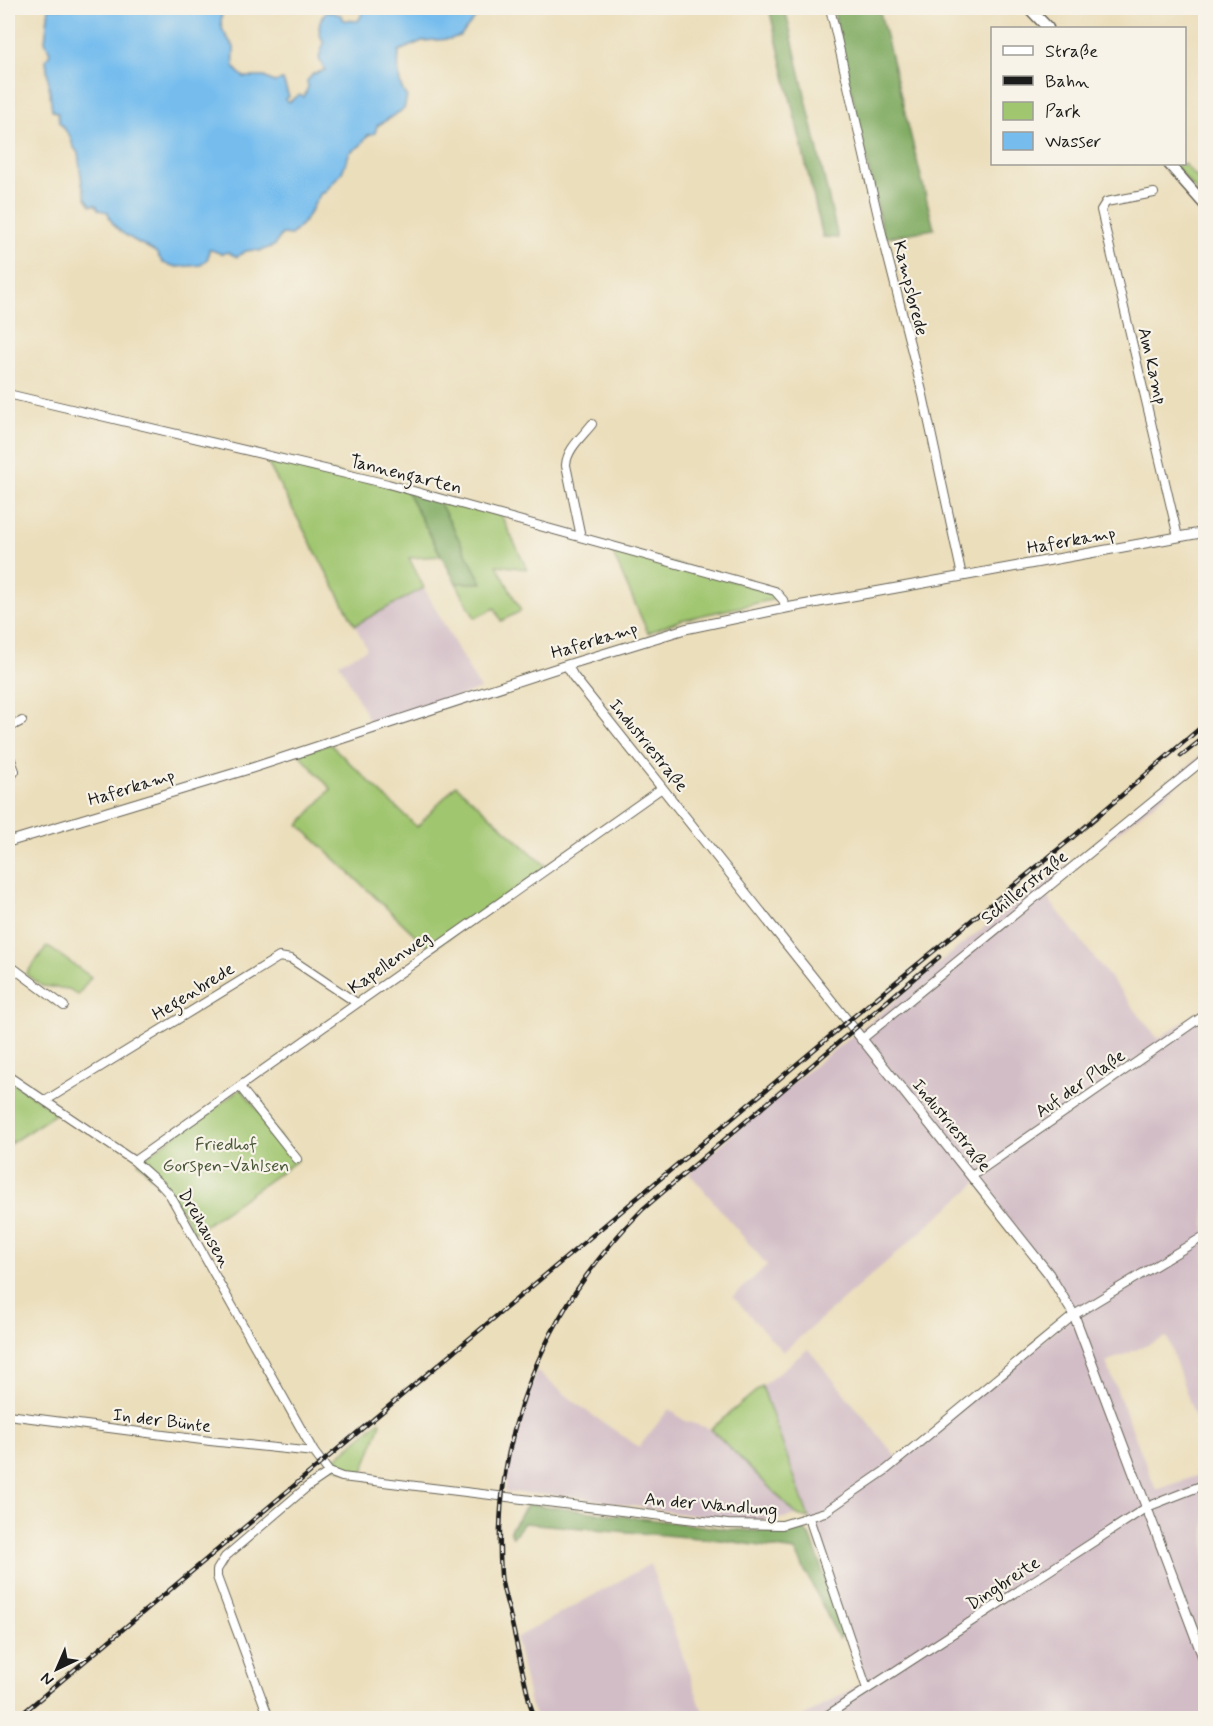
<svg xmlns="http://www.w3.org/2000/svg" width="1213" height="1726" viewBox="0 0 1213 1726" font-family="Mynerve,sans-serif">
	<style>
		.industrial { fill: #d2bdc6 }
		.green { fill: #a0c670; stroke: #5e7146; stroke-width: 1.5 }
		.forest { fill: #80ab62; stroke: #4e643f; stroke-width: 1.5 }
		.water { fill: #76bdee; stroke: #496c85; stroke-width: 1.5 }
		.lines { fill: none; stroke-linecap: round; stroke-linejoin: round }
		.minor-casing { stroke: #646054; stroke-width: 10 }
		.tertiary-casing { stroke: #646054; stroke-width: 11 }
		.secondary-casing { stroke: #646054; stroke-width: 13 }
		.minor { stroke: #fff; stroke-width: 8 }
		.tertiary { stroke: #fff; stroke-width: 9 }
		.secondary { stroke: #fff; stroke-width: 10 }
		.rail-casing { stroke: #1c1c1c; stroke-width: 4.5 }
		.rail { stroke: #f7f3e8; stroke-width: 2; stroke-dasharray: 7; stroke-linecap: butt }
		.labels { text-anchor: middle; stroke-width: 4.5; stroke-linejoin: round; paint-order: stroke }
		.street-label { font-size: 18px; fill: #1c1c1c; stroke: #f7f3e8 }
		.park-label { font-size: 18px; fill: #4a5839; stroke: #f7f3e8 }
	</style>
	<rect width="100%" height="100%" fill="#f7f3e8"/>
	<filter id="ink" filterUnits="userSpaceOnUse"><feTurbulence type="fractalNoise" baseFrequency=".0167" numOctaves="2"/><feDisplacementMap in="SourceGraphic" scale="12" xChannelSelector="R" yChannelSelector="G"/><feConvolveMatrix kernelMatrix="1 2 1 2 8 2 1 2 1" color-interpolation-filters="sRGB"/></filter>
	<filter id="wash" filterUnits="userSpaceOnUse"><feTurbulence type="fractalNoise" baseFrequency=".008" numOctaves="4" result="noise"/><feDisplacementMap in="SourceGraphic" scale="24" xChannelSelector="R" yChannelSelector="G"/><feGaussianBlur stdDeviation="1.35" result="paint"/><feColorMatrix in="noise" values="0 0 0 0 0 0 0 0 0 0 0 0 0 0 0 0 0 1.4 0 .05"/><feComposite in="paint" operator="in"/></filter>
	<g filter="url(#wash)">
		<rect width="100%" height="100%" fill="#ebdebb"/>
		<path class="industrial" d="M424 588 480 689 372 726 339 663 367 649 355 625Z
			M1205 752V763L1043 892 1158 1039 1205 1007V1447L1167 1337 1106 1362 1156 1490 1205 1473V1718H801L859 1685 863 1679 809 1518 762 1386 808 1349 898 1459 1074 1315 977 1183 783 1352 733 1297 767 1265 689 1173 771 1100 882 1012 961 945 1071 862Z
			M536 1371 585 1410 639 1447 669 1409 685 1421 711 1429 797 1515 774 1520H745L689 1515 572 1496 505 1492 509 1461Z
			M650 1564 705 1718H536L530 1704 516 1638Z"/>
		<path class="green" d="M1173 164H1184L1205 186V201Z
			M264 456 406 490 441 556 409 558 424 588 355 625Z
			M437 498 501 515 527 569 497 565 521 611 501 621 495 608 475 618 456 583H482Z
			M609 545 771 592 775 599 681 620 648 633Z
			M330 744 417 827 456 785 547 867 431 950 299 825 331 789 298 753Z
			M47 946 91 977 78 995 69 989 42 986 26 974Z
			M8 1079 57 1113 8 1145Z
			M241 1089 298 1160 194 1233 181 1209 138 1162Z
			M762 1386 809 1518 797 1515 711 1429Z
			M379 1421 381 1423 363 1472 344 1470 329 1464Z"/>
		<path class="forest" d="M769 8H785L838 238 823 237Z
			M833 8H879L934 229 884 238Z
			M406 490 437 498 482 583H456Z
			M528 1504 726 1529 755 1531 791 1528 804 1529 812 1540 844 1634 839 1639 795 1551 721 1540 524 1523 513 1537 510 1530Z"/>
		<path class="water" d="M49 8H223C218 27 223 32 234 47 234 62 230 67 244 77H264L274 82 283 80 289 97 285 99 289 102 299 95 304 97 308 87 307 81 313 74 325 70C316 56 319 58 324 43 317 32 317 17 329 11L341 15 344 20 358 21 362 14 360 8H480L478 15 460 36 450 39 422 41 399 51C398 67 397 85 407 97L404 109 377 126 375 133 368 135 360 146 350 152 342 172 324 193H321L304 222 291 235 282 234 274 246 260 251 254 250 246 251 237 257 227 252 222 254 209 249 208 258 201 265 177 267 163 263C160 260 158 254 155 252 139 241 112 234 108 212L99 210 96 205H91L86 198 82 183 78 153 73 146 70 136 59 122 58 113 52 110 46 60 50 53 45 41Z"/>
	</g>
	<g filter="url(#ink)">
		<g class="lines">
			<defs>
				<path id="minor" d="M830 8 883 238 923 395 962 576
					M1154 193 1106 202 1101 210 1178 537
					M8 394 388 484 775 591 783 600 786 608
					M581 537 566 465C567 449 582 437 592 424
					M8 728 22 721
					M8 752 15 771 8 781
					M8 964 64 1006
					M861 1040 1206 758
					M8 1076 134 1161 161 1185 170 1195 314 1452 329 1472 342 1477 728 1524 782 1525 825 1512 886 1470 1074 1315 1206 1235
					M240 1087 297 1159
					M45 1101 279 957 291 959 357 1003
					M134 1161 662 788
					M972 1176 1206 1014
					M8 1415 210 1441 314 1452
					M809 1518 867 1689
					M269 1718 217 1577V1570L225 1557 307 1487 329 1472
					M823 1718 1147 1507 1206 1484"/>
				<path id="tertiary" d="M567 665 573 676 1049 1274 1074 1315 1206 1665
					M8 842 252 768 567 665 685 629 786 608 1206 532"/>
				<path id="secondary" d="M1029 8 1048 28
					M1169 164 1206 206"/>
			</defs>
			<use href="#minor" class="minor-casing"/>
			<use href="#tertiary" class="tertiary-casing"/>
			<use href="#secondary" class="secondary-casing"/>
			<use href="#minor" class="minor"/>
			<use href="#tertiary" class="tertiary"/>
			<use href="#secondary" class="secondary"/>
			<defs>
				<path id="rail" d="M1181 756 1206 736
					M17 1718 847 1022 1072 838 1206 723
					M535 1718 530 1704C523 1675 517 1645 510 1615 507 1602 502 1588 501 1575 491 1436 545 1307 643 1209L939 957"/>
			</defs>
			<use href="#rail" class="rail-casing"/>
			<use href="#rail" class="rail"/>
		</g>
	</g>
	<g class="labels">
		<g class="street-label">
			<text transform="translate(911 288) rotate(76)" y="6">Kampsbrede</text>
			<text transform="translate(1153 366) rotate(77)" y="6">Am Kamp</text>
			<text transform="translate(406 474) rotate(14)" y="6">Tannengarten</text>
			<text transform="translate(1071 540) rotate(-10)" y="6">Haferkamp</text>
			<text transform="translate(594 640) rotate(-17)" y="6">Haferkamp</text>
			<text transform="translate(649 745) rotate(51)" y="6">Industriestraße</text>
			<text transform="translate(131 787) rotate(-17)" y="6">Haferkamp</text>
			<text transform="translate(1024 887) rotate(-39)" y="6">Schillerstraße</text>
			<text transform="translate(389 962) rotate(-35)" y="6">Kapellenweg</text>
			<text transform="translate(193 991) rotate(-32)" y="6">Hegenbrede</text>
			<text transform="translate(1080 1083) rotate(-35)" y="6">Auf der Plaße</text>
			<text transform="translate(952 1125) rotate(51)" y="6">Industriestraße</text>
			<text transform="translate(205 1228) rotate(60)" y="6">Dreihausen</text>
			<text transform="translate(162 1420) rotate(7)" y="6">In der Bünte</text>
			<text transform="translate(711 1504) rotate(5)" y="6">An der Wandlung</text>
			<text transform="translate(1003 1583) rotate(-33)" y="6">Dingbreite</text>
		</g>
		<g class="park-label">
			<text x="226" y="1150">Friedhof<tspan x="226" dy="21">Gorspen-Vahlsen</tspan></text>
		</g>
	</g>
	<rect width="1213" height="1726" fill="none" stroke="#f7f3e8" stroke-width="30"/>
	<rect x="991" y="27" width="195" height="138" fill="#f7f3e8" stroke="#9f9d96" stroke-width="1.5"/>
	<rect x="1003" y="46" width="30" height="9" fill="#ffffff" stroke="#9f9d96" stroke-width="1.5"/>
	<text x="1045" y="57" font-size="18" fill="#1c1c1c">Straße</text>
	<rect x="1003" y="76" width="30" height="9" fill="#1c1c1c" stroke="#9f9d96" stroke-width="1.5"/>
	<text x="1045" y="87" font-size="18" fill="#1c1c1c">Bahn</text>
	<rect x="1003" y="102" width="30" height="18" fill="#a0c670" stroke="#9f9d96" stroke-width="1.5"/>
	<text x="1045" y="117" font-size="18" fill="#1c1c1c">Park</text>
	<rect x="1003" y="132" width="30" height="18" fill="#76bdee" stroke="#9f9d96" stroke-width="1.5"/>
	<text x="1045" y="147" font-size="18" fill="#1c1c1c">Wasser</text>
	<g transform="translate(57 1669) rotate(224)" stroke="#f7f3e8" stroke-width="4.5" paint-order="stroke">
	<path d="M0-4.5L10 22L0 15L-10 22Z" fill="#1c1c1c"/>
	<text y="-9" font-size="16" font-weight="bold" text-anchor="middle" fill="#1c1c1c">N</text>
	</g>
</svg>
